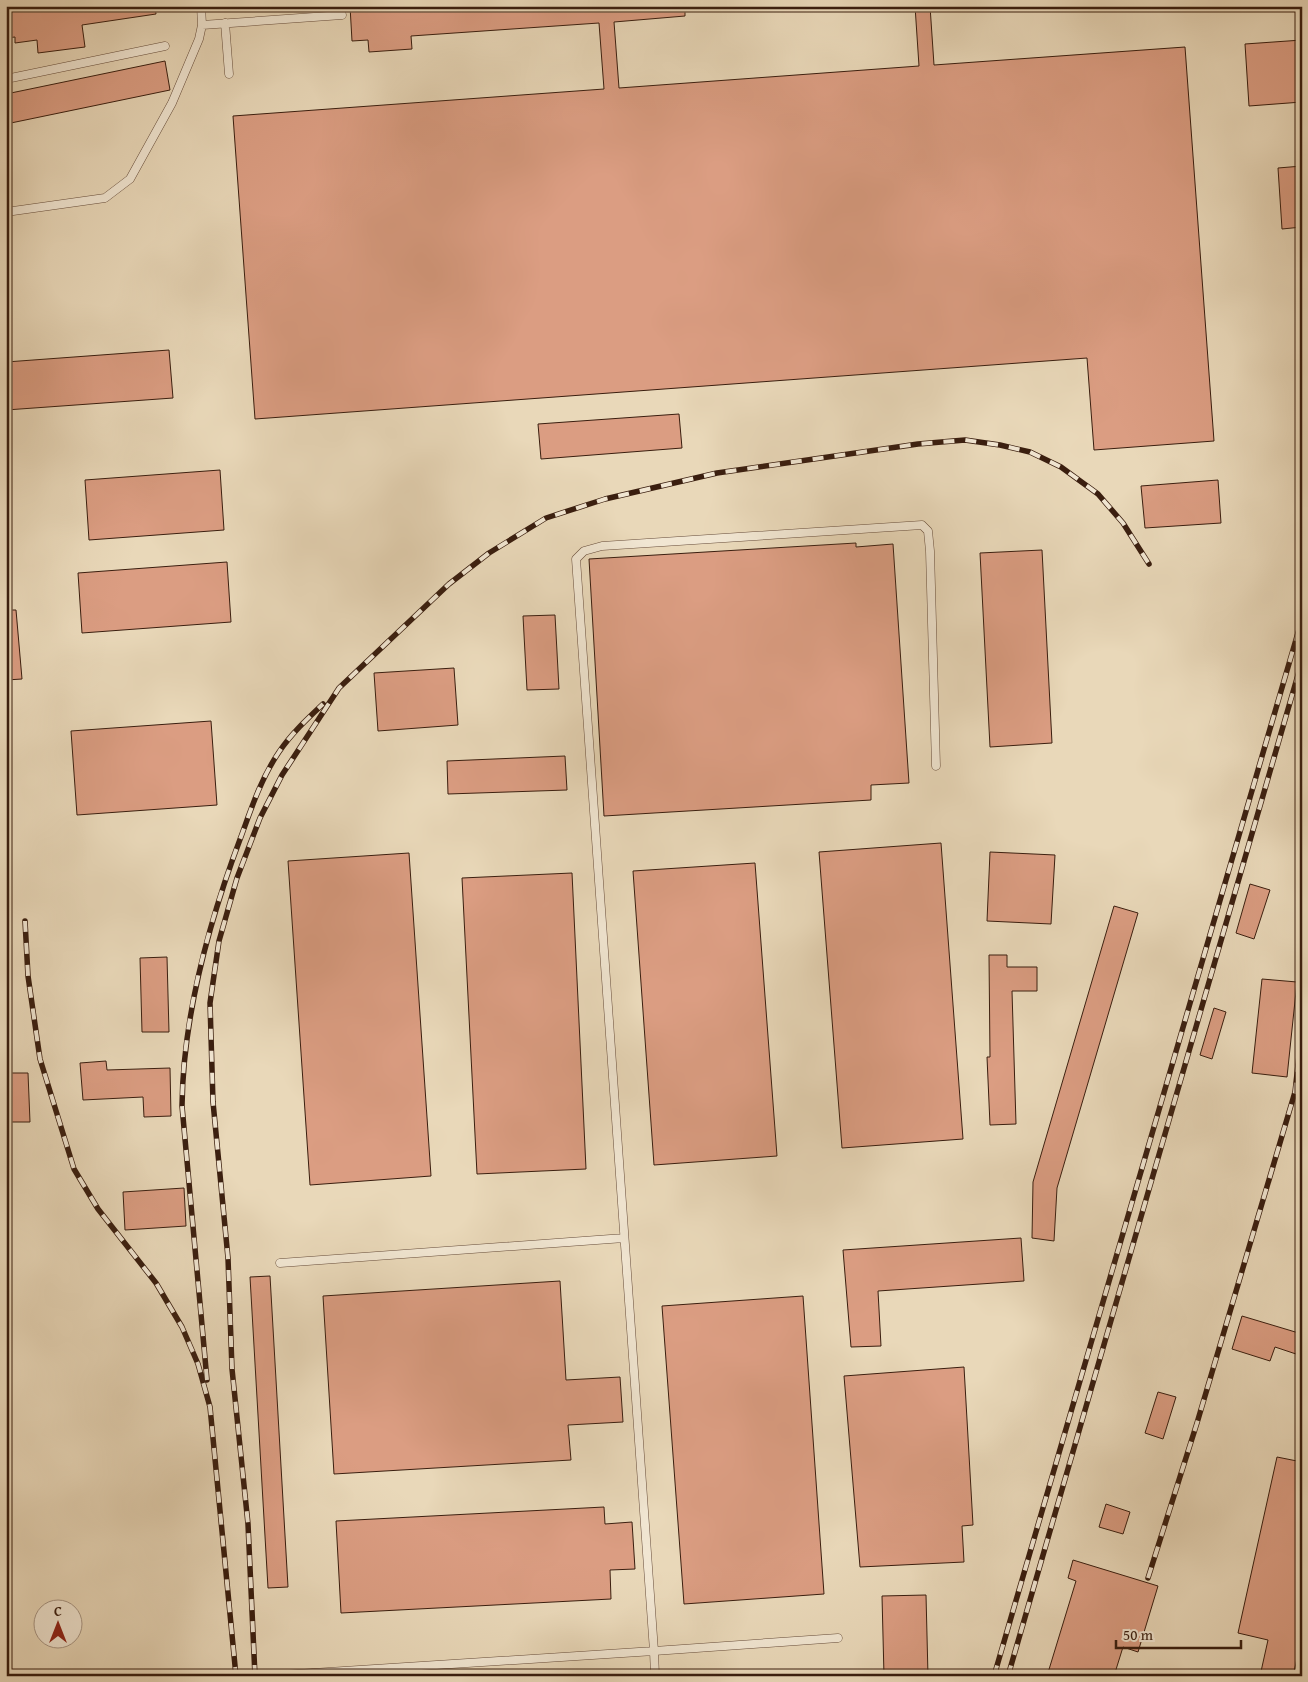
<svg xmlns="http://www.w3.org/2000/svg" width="1308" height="1682" viewBox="0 0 1308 1682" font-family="'Gentium Book Plus',serif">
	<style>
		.building { fill: #db9d82; stroke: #3a1e0f }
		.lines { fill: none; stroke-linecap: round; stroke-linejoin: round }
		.service-casing { stroke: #664c3a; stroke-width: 9 }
		.service { stroke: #f1e6d2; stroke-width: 8 }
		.rail-casing { stroke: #3a1e0f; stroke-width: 5.5 }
		.rail { stroke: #f1e6d2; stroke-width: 4; stroke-dasharray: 11; stroke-linecap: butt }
	</style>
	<rect width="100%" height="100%" fill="#e9d8b9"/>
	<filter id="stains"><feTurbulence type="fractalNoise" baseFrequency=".004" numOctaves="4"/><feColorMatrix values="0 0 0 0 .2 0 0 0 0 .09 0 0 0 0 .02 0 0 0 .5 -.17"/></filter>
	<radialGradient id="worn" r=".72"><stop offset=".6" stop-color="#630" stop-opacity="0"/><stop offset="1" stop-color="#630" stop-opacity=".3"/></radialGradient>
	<path class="building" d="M6 6H155L156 14 82 25 85 47 38 53 37 40 15 43V37L6 38Z
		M350 6H685V16L614 22 619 88 919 66 915 6H930L934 65 1185 47 1214 441 1094 450 1087 358 255 419 233 116 604 89 599 23 411 36 412 49 369 52 368 40 352 41Z
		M1302 40V102L1249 106 1245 44Z
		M165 61 170 90 6 124V94Z
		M1302 166V227L1282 229 1278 168Z
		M169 350 173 398 6 410V362Z
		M679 414 682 448 541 459 538 424Z
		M220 470 224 530 89 540 85 480Z
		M1218 480 1221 523 1145 528 1141 486Z
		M856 543V547L893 544 909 783 871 785V800L604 816 589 559Z
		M1042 550 1052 743 990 747 980 553Z
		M227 562 231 622 82 633 78 573Z
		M6 610H16L22 679 6 680Z
		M555 615 559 689 527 690 523 616Z
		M454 668 458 725 378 731 374 673Z
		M211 721 217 805 77 815 71 731Z
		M565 756 567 790 448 794 447 761Z
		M941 843 963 1139 842 1148 819 852Z
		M990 852 1055 855 1051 924 987 921Z
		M409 853 431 1176 310 1185 288 861Z
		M755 863 777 1156 654 1165 633 871Z
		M572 873 586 1169 477 1174 462 878Z
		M1250 884 1270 890 1254 939 1236 933Z
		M1114 906 1138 913 1057 1188 1054 1241 1032 1238 1033 1182Z
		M989 955H1007V967H1037V991H1012L1016 1124 990 1125 987 1057H990Z
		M167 957 169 1032H142L140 958Z
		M1262 979 1297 982 1287 1077 1252 1073Z
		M1214 1008 1226 1012 1212 1059 1200 1055Z
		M106 1061 107 1070 170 1068 171 1116 144 1117 143 1097 83 1100 80 1063Z
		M11 1073H28L30 1122H6V1099H11Z
		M184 1188 186 1226 125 1230 123 1192Z
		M1021 1238 1024 1281 878 1291 881 1346 851 1347 843 1250Z
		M270 1276 288 1587 268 1588 250 1277Z
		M560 1281 566 1380 620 1377 623 1422 568 1425 571 1460 334 1474 323 1296Z
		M803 1296 824 1594 684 1604 662 1306Z
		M1242 1316 1302 1334V1356L1275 1347 1270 1361 1232 1349Z
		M964 1367 973 1525 962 1526 964 1562 860 1567 844 1376Z
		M1158 1392 1176 1397 1163 1439 1145 1433Z
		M1277 1457 1302 1462V1637L1293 1676H1260L1268 1640 1238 1633Z
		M1106 1504 1130 1512 1123 1534 1099 1527Z
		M604 1507 605 1524 632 1522 635 1569 610 1570 611 1599 341 1613 336 1521Z
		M1073 1560 1158 1586 1138 1652 1123 1647 1114 1676H1047L1076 1581 1068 1578Z
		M926 1595 928 1676H884L882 1596Z"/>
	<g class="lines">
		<defs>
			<path id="service" d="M225 23 229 74
				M202 25 342 15
				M6 79 165 46
				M6 212 105 198 130 179 172 103 199 39 202 25 201 6
				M280 1263 624 1238
				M266 1676 654 1651 576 559 584 551 602 546 922 525 928 531 930 551 936 766
				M655 1676 654 1651 838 1638"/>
		</defs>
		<use href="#service" class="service-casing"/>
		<use href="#service" class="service"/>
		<defs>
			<path id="rail" d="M25 921 28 976 40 1059 74 1169 98 1209 156 1283 182 1327 198 1364 210 1407 236 1676
				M207 1380 182 1106C183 1014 209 921 242 834 252 806 262 777 279 752 291 734 307 719 323 704
				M1148 1578 1197 1423 1295 1092 1302 1028
				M255 1676 248 1524 232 1369 228 1258 213 1102 210 1003 219 941 237 878 260 818 282 775 339 688 449 584 489 553 546 518 605 499 717 473 918 444 965 440 1000 445 1030 452 1061 467 1098 494 1123 523 1149 564
				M994 1676 1302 619
				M1008 1676 1302 661"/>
		</defs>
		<use href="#rail" class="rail-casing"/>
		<use href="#rail" class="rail"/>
	</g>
	<rect width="1308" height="1682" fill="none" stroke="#e9d8b9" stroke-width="25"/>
	<rect x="8" y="8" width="1293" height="1667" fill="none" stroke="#3a1e0f" stroke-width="2.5"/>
	<rect x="12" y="12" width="1283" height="1657" fill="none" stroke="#3a1e0f"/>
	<g transform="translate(58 1624)"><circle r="24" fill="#f1e6d2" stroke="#a89684"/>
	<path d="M0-4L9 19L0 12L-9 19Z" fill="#8f2418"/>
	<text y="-8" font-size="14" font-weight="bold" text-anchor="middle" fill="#3a1e0f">С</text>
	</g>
	<path d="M1116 1640v8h125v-8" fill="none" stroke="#3a1e0f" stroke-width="2.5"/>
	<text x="1123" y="1640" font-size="15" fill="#3a1e0f" stroke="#f1e6d2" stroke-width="4" paint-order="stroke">50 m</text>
	<rect width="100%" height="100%" filter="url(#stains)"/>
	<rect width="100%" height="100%" fill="url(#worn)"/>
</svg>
